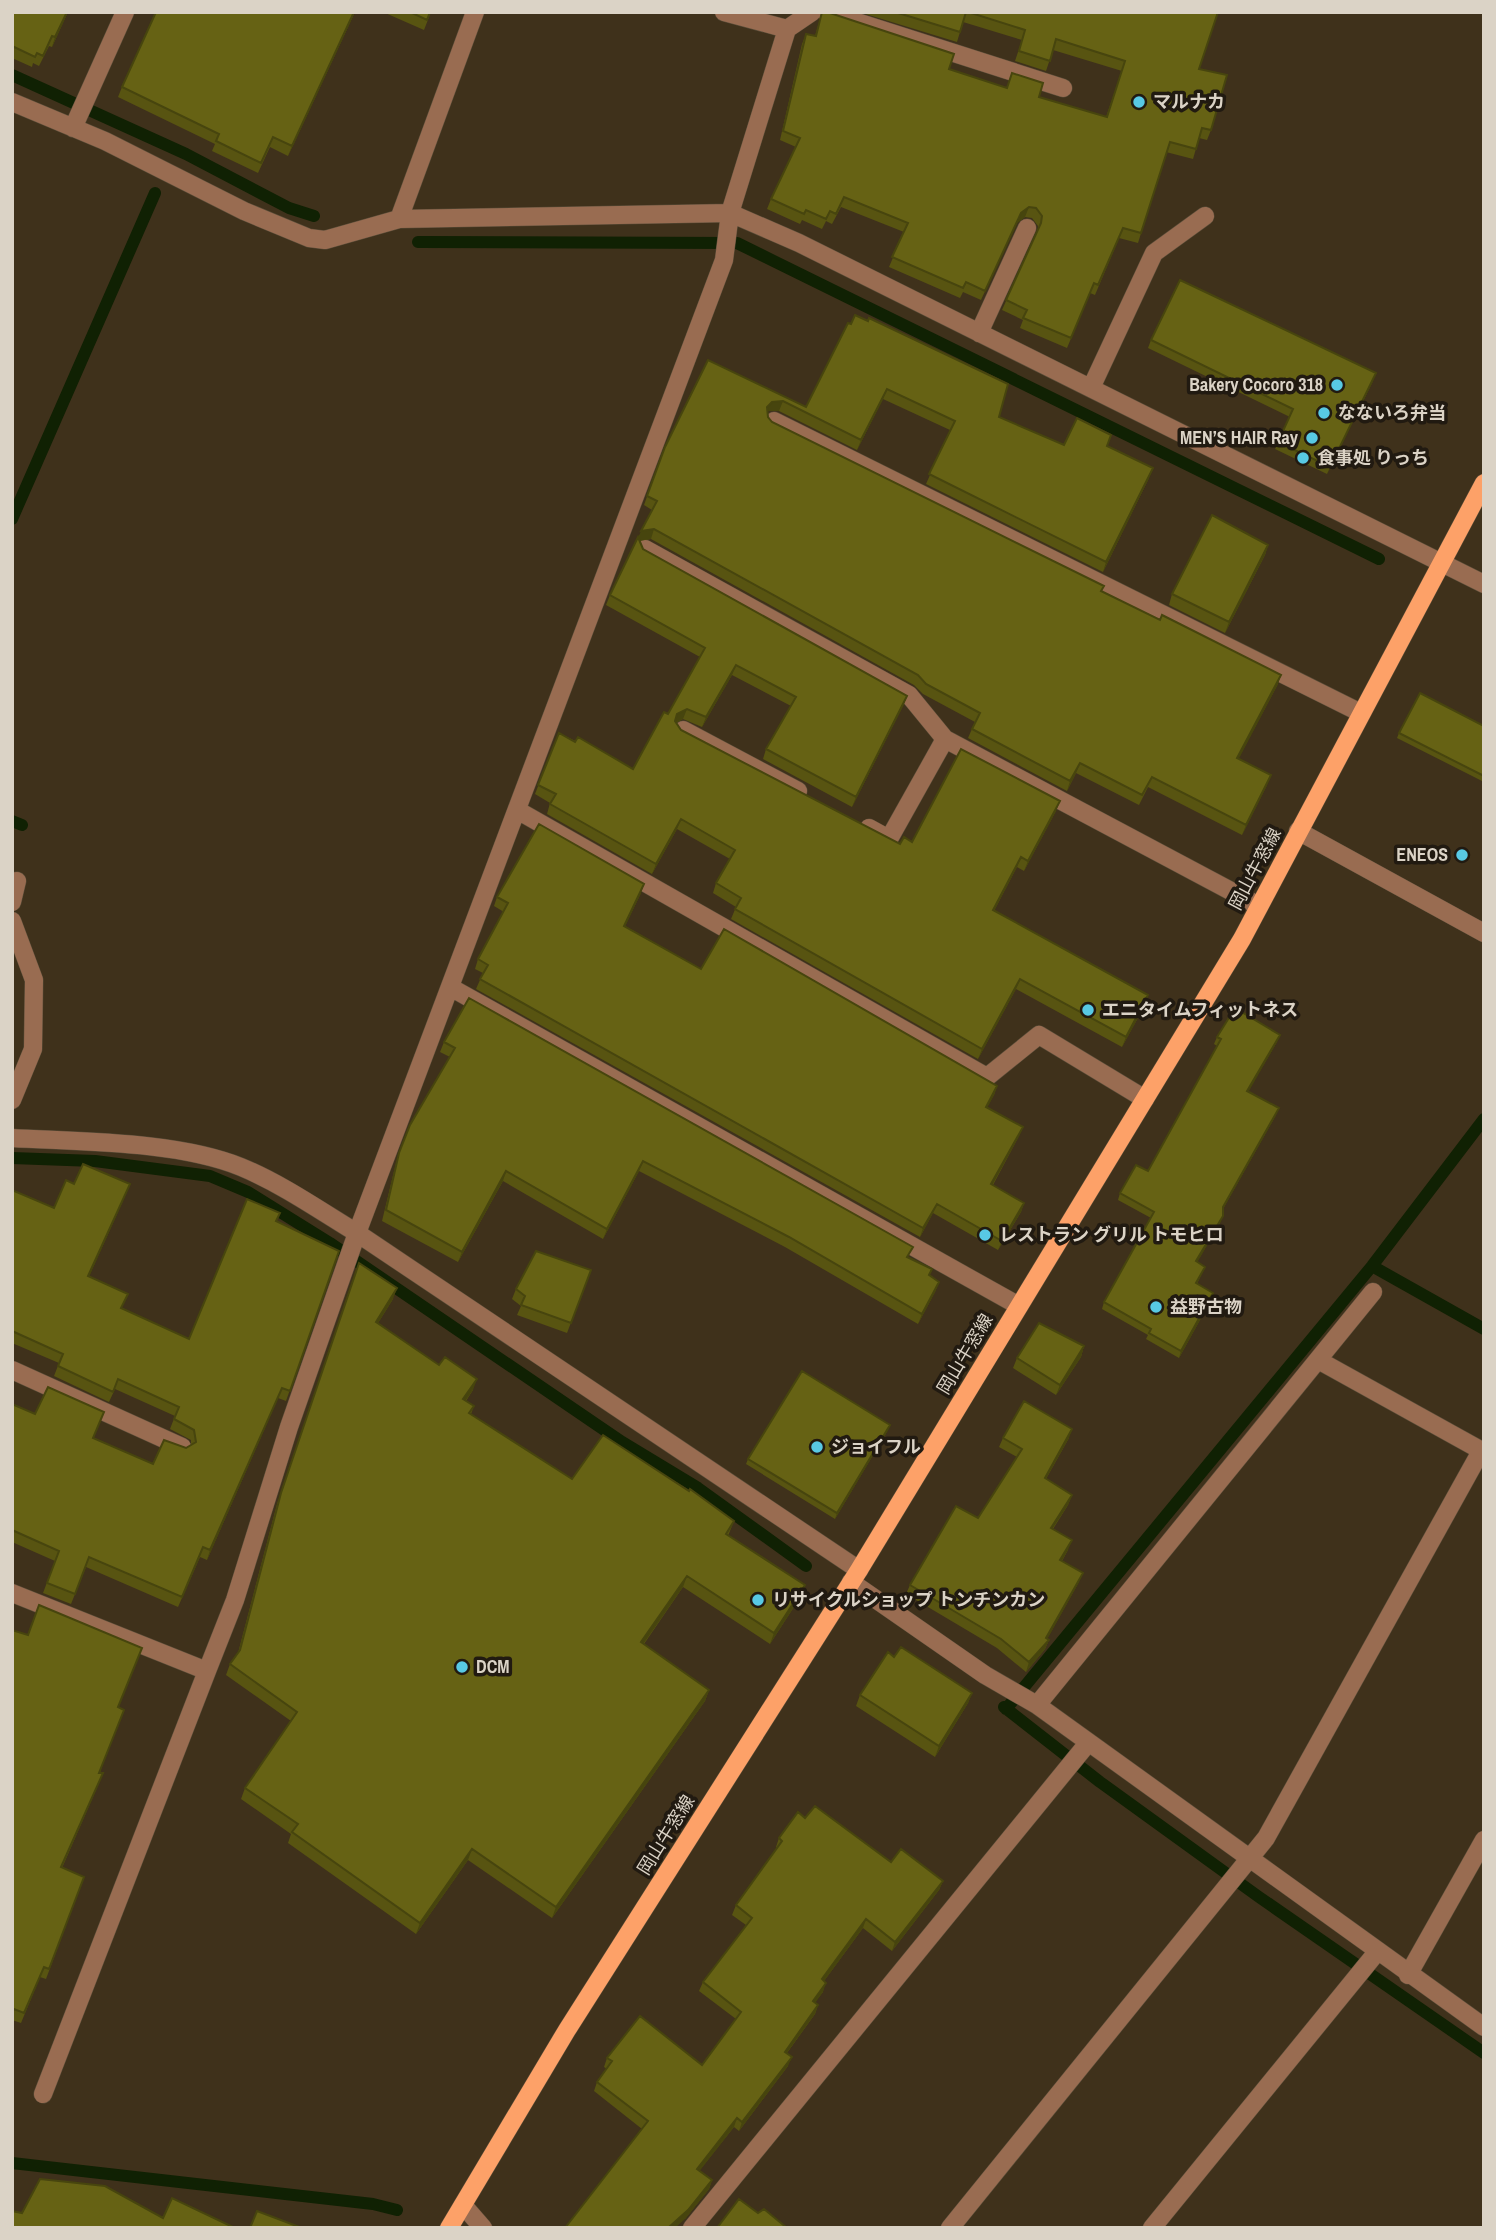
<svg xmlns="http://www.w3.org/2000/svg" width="1496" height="2240" viewBox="0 0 1496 2240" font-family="'Archivo Narrow','Noto Sans JP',sans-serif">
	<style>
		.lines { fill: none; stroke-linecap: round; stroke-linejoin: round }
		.stream { stroke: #102103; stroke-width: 12 }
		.minor-casing { stroke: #5b4e3a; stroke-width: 19 }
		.major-casing { stroke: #5b4e3a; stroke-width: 19 }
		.minor { stroke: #996c51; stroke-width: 18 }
		.major { stroke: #fda168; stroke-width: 18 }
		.wall { fill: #585411 }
		.shaded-wall { fill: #47450e }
		.building { fill: #666214; stroke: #47450e; stroke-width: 2 }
		.poi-dot { fill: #58c9e4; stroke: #211a11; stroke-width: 2.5 }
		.labels { text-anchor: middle; stroke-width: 7; stroke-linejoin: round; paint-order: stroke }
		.poi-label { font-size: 18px; font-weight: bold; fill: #dbd3c6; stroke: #211a11; text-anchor: start }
		.street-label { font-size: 18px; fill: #dbd3c6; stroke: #211a11 }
	</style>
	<rect width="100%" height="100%" fill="#3f311b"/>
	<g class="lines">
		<path class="stream" d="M12 75 186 154 289 208 314 216
			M418 242 737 243 1379 559
			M12 519 155 193
			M12 821 22 825
			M12 1158 95 1161 210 1176 248 1192 330 1243 622 1442 698 1488 806 1566
			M1372 1266 1484 1329
			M1004 1707 1100 1782 1259 1897 1484 2053
			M1006 1709 1372 1266 1484 1119
			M12 2163 373 2204 397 2210"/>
		<defs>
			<path id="minor" d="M724 12 787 29 812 12
				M826 12 1063 88
				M12 102 105 141 244 211 309 238 325 240 399 219 730 213 799 243 1484 584
				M73 128 125 12
				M399 219 475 12
				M979 333 1027 228
				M1091 388 1154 253 1205 216
				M774 421 1361 713
				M645 549 909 695 945 739 1259 906
				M683 730 798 791
				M517 810 987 1077 1039 1035 1145 1099
				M869 828 889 839 945 739
				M1298 831 1484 933
				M12 902 17 881
				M12 921 34 980 33 1049 12 1100
				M450 987 1019 1306
				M12 1138C81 1142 177 1141 241 1167 282 1184 319 1210 357 1233L859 1570
				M1318 1360 1484 1452
				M12 1370 182 1447
				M851 1582 985 1675 1037 1705 1484 2027
				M12 1593 207 1671 43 2094
				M207 1671 235 1600 289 1427 357 1233 724 260 730 213 787 29
				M1037 1705 1373 1292
				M1408 1975 1484 1840
				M463 2205 483 2228
				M692 2228 1088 1743
				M950 2228 1266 1838 1481 1451
				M1152 2228 1377 1952"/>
			<path id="major" d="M449 2228 567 2030 859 1570 1242 939 1484 483"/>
		</defs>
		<use href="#minor" class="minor-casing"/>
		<use href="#major" class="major-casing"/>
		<use href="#minor" class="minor"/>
		<use href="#major" class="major"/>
	</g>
	<path class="wall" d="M12 12H68L52 47 49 46 39 66 33 63 32 67 12 58Z
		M355 12 288 156 270 147 258 173 212 151 215 144 118 97 122 87Z
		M383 12H431L424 30Z
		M822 12 949 69 1007 88 1106 117 1122 71 1053 50 1046 71 1015 61 1022 40 963 22 957 42 859 12H1218L1199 69 1211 130 1207 140 1199 138 1193 159 1166 152 1138 243 1119 238 1095 295 1090 293 1067 348 1020 328 1023 320 1002 310 1038 230V226L1032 218 1025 217 1017 223 981 300 963 292 960 298 889 267 904 232 841 207 832 224 826 221 822 229 802 220 800 224 767 209 771 199 796 147 780 140 802 44 806 34 815 36Z
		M848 323 999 417 1064 445 1107 446 1149 478 1103 572 926 484 950 430 883 399 857 450 779 411H768V417L772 422 1102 592 1278 684 1238 759 1267 785 1242 835 1148 787 1139 805 1076 773 1067 791 968 738 975 722 923 694 914 685 651 539 639 541 643 549 907 696 903 706 852 807 763 759 766 749 791 706 732 675 702 727 683 719 676 723 681 730 900 844 912 842 1056 811 1024 871 1017 867 994 911 1145 1005 1122 1047 1016 989 978 1059 731 919 736 907 713 893 716 883 730 859 677 829 652 874 547 814 550 803 535 794 559 733 633 769 668 714 700 657 606 605 610 595 652 510 644 505 665 447 708 360 806 407Z
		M1151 340 1373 381 1327 474 1275 449 1290 417 1148 348Z
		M1268 545 1265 555 1225 633 1169 605 1172 594Z
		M1484 726V782L1397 738 1399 733Z
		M641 893 625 926 701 969 997 1086 994 1095 987 1107 1023 1127 1019 1136 993 1185 1024 1203 1021 1212 998 1250 933 1213 920 1237 476 989 483 973 475 969 478 959 504 912 494 906 497 897Z
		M1217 1037 1277 1042 1248 1091 1276 1115 1223 1209 1220 1223 1197 1262 1205 1267 1197 1284 1211 1300 1179 1358 1146 1339 1148 1335 1102 1309 1104 1302 1151 1218 1118 1200 1120 1193 1148 1171 1217 1046 1214 1044Z
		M444 1042 909 1258 939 1282 935 1292 918 1324 785 1247 639 1171 603 1239 503 1181 458 1262 382 1221 396 1163 410 1125 450 1057 440 1052Z
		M74 1184 126 1194 89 1276 122 1309 189 1339 277 1221 339 1251 286 1401 278 1398 207 1560 200 1557 178 1607 86 1567 71 1604 43 1593 55 1561 12 1542V1404L35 1414 100 1422 93 1438 153 1464 191 1445V1440L170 1429 175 1416 115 1389 109 1402 54 1376 59 1363 12 1343V1190L54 1208Z
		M359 1263 393 1299 378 1323 473 1390 466 1401 474 1406 471 1414 572 1479 734 1521 728 1536 805 1585 801 1596 770 1644 683 1587 644 1644 709 1690 705 1701 552 1918 468 1860 416 1934 288 1843 291 1834 241 1799 245 1788 291 1721 226 1675 230 1664 238 1653 277 1504Z
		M591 1270 567 1333 517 1315 521 1306 512 1299 516 1289Z
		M1084 1346 1081 1357 1056 1395 1013 1368 1017 1358Z
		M888 1430 835 1519 746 1464 748 1459Z
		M1003 1438H1069L1046 1479 1072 1495 1068 1505 1053 1529 1068 1550 1062 1561 1079 1582 1047 1639 1049 1640 1045 1649 1026 1672 997 1648 906 1594 910 1585 978 1518 1017 1457 999 1447Z
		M12 1630 118 1707 100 1773 99 1783 62 1868 84 1877 46 1979 40 1977 21 2023 12 2020Z
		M894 1657 972 1693 968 1703 935 1757 856 1706 860 1695Z
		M805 1818 891 1862 943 1881 939 1890 892 1951 863 1928 824 1981 823 1992 815 2002 818 2005 815 2014 787 2053 788 2066 739 2131 734 2127 699 2171 712 2180 709 2189 685 2219 642 2129 594 2091 597 2082 607 2069 604 2067 607 2058 702 2065 736 2019 699 1991 703 1982 746 1925 732 1915 736 1905 777 1848 776 1847 779 1838Z"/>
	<path class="shaded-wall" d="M67 12H68L52 47 55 37Z
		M354 12H355L288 156 292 146Z
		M1029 207 1025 217 1017 223 981 300 1021 213Z
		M1376 373 1373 381 1327 474 1330 467Z
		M887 389 883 399 857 450 861 440Z
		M783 401 779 411H768L764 417 767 407 772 402Z
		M1153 468 1149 478 1103 572 1106 562Z
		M654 529 651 539 637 541 641 531Z
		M1268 545 1265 555 1225 633 1229 622Z
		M736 665 732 675 702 727 706 717Z
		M1281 675 1278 684 1234 768 1237 758Z
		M907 696 903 706 852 807 856 797Z
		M687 709 683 719 673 724 677 714Z
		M1080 763 1076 773 1067 791 1070 781Z
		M1271 775 1267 785 1242 835 1246 825Z
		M1060 801 1056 811 1024 871 1028 861Z
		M681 819 677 829 652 874 656 864Z
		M1021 857 1017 867 989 920 993 910Z
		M644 884 641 893 621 935 624 926Z
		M1020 979 1016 989 978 1059 982 1049Z
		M1148 995 1145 1005 1122 1047 1126 1037Z
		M1280 1035 1277 1042 1245 1098 1247 1091Z
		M997 1086 994 1095 983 1116 986 1107Z
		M1279 1108 1276 1115 1220 1214 1223 1207Z
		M1023 1127 1019 1136 988 1193 991 1184Z
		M643 1161 639 1171 603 1239 607 1229Z
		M506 1171 503 1181 458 1262 462 1252Z
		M130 1184 126 1194 85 1286 88 1276Z
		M1024 1203 1021 1212 998 1250 1002 1241Z
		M937 1204 933 1213 920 1237 923 1228Z
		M1223 1216 1220 1223 1194 1268 1196 1261Z
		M939 1282 935 1292 918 1324 922 1314Z
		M397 1288 393 1299 372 1333 376 1322Z
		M1213 1293 1211 1300 1179 1358 1181 1351Z
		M1084 1346 1081 1357 1056 1395 1060 1385Z
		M477 1379 473 1390 459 1410 463 1399Z
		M282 1388 278 1398 207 1560 210 1550Z
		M890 1425 888 1430 835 1519 837 1513Z
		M1072 1429 1069 1438 1041 1487 1045 1478Z
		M1072 1495 1068 1505 1047 1537 1051 1528Z
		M1072 1540 1068 1550 1057 1569 1060 1560Z
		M1083 1573 1079 1582 1044 1645 1049 1640 1045 1649 1026 1672 1029 1662 1046 1638Z
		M687 1576 683 1587 637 1653 641 1642Z
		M805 1585 801 1596 770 1644 774 1633Z
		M709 1690 705 1701 552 1918 556 1907Z
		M972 1693 968 1703 935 1757 939 1746Z
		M472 1849 468 1860 416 1934 420 1923Z
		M943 1881 939 1890 892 1951 895 1942Z
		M866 1919 863 1928 819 1988 822 1979Z
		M826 1983 823 1992 810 2010 813 2001Z
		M818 2005 815 2014 781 2061 785 2052Z
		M792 2057 788 2066 739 2131 742 2122Z
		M737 2118 734 2127 694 2178 697 2169Z
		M712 2180 709 2189 685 2219 675 2228H668Z"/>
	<path class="building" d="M12 12H67L55 37 52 36 43 56 37 53 35 57 12 46Z
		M156 12H354L292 146 273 137 261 163 216 141 219 134 122 87Z
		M410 12H430L427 20Z
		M822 12H827L954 54 949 69 1007 88 1012 73 1043 83 1039 97 1107 117 1125 61 1056 39 1050 61 1019 51 1025 30 968 12H1218L1199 69 1227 75 1211 130 1202 128 1196 149 1170 142 1141 233 1123 228 1098 285 1094 283 1071 338 1023 318 1027 310 1006 300 1041 223 1042 216 1036 208 1029 207 1021 213 985 291 966 282 963 288 892 257 908 223 844 197 836 214 830 211 826 219 806 210 804 214 771 199 800 138 783 131 806 34 816 36Z
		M895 12H966L960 32Z
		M1180 280 1376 373 1330 467 1278 442 1293 409 1151 340Z
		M855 315 868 321 869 318 1008 384 999 417 1064 445 1077 418 1111 435 1107 446 1153 468 1106 562 929 474 955 421 887 389 861 440 783 401 772 402 767 407 768 417 772 422 1104 586 1101 591 1160 620 1162 615 1281 675 1237 758 1271 775 1246 825 1152 777 1142 795 1080 763 1070 781 972 729 980 713 926 684 918 675 654 529 641 531 657 501 647 496 665 447 708 360 806 407 848 323 851 324Z
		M1212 515 1268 545 1229 622 1172 594Z
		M638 537 643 549 907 696 856 797 766 749 796 697 736 665 706 717 687 709 677 714 675 721 681 730 900 844 904 837 912 842 961 749 1060 801 1028 861 1021 857 993 910 1148 995 1126 1037 1020 979 982 1049 735 909 741 898 716 883 735 850 681 819 656 864 550 804 556 794 538 785 559 733 575 742 578 737 633 769 664 712 668 714 705 648 610 595Z
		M1420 693 1484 726V776L1399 733Z
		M539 824 644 884 624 926 701 969 724 929 997 1086 986 1107 1023 1127 991 1184 1024 1203 1002 1241 937 1204 923 1228 480 979 488 965 478 959 508 903 497 897Z
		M469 998 913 1247 907 1257 932 1269 929 1275 939 1282 922 1314 789 1237 643 1161 607 1229 506 1171 462 1252 386 1210 399 1153 410 1125 455 1048 444 1042Z
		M1235 1008 1280 1035 1247 1091 1279 1108 1223 1207V1216L1196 1261 1205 1267 1196 1283 1213 1293 1181 1351 1149 1333 1151 1329 1104 1302 1154 1212 1120 1193 1136 1165 1148 1171 1221 1039 1217 1037Z
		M83 1164 130 1184 88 1276 128 1294 121 1308 189 1339 247 1199 280 1213 276 1221 339 1251 290 1391 282 1388 210 1550 203 1547 182 1597 89 1557 75 1594 47 1583 59 1551 12 1530V1404L35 1414 48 1387 104 1412 93 1438 153 1464 164 1440 186 1448 196 1442 194 1430 174 1419 179 1407 118 1379 113 1392 58 1366 63 1354 12 1331V1190L54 1208 66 1180 74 1184Z
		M536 1251 591 1270 571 1323 521 1305 525 1296 516 1289Z
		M359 1263 397 1288 376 1322 439 1365 445 1357 477 1379 463 1399 474 1406 469 1413 572 1479 603 1435 689 1491 690 1489 734 1521 726 1534 805 1585 774 1633 687 1576 641 1642 709 1690 556 1907 472 1849 420 1923 292 1832 298 1824 245 1788 297 1712 230 1664 240 1650 281 1493Z
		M1039 1323 1084 1346 1060 1385 1017 1358Z
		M802 1371 890 1425 837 1513 748 1459Z
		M1024 1401 1072 1429 1045 1478 1072 1495 1051 1528 1072 1540 1060 1560 1083 1573 1046 1638 1049 1640 1029 1662 1001 1639 910 1585 956 1506 978 1518 1022 1449 1003 1438Z
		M39 1605 142 1648 118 1707 124 1710 99 1773H103L61 1867 84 1877 49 1969 44 1967 24 2013 14 2009 12 2013V1630L28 1635Z
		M901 1647 972 1693 939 1746 860 1695 888 1652 894 1657Z
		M815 1806 891 1862 901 1849 943 1881 895 1942 866 1919 822 1979 826 1983 813 2001 818 2005 785 2052 792 2057 742 2122 737 2118 697 2169 712 2180 688 2210 668 2228H565L648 2121 597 2082 612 2061 607 2058 640 2016 702 2065 741 2012 703 1982 752 1918 736 1905 782 1841 779 1838 798 1812 805 1818Z
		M40 2179 105 2186 163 2218 172 2198 235 2228H12V2211L22 2213Z
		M739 2199 758 2213 764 2209 787 2228H717Z
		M257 2211 302 2228H250Z"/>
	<g class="poi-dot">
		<circle cx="1139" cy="102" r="7"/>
		<circle cx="1337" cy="385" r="7"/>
		<circle cx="1324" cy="413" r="7"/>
		<circle cx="1312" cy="438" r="7"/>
		<circle cx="1303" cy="458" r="7"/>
		<circle cx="1462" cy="855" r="7"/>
		<circle cx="1088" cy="1010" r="7"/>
		<circle cx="985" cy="1235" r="7"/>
		<circle cx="1156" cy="1307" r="7"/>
		<circle cx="817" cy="1447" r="7"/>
		<circle cx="758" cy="1600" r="7"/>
		<circle cx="462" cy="1667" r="7"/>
	</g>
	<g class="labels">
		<g class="poi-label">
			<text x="1153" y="108">マルナカ</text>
			<text x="1323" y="391" text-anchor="end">Bakery Cocoro 318</text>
			<text x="1338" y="419">なないろ弁当</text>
			<text x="1298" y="444" text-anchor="end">MEN’S HAIR Ray</text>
			<text x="1317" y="464">食事処 りっち</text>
			<text x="1448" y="861" text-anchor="end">ENEOS</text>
			<text x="1102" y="1016">エニタイムフィットネス</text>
			<text x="999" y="1241">レストラン グリル トモヒロ</text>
			<text x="1170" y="1313">益野古物</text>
			<text x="831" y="1453">ジョイフル</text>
			<text x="772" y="1606">リサイクルショップ トンチンカン</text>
			<text x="476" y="1673">DCM</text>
		</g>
		<g class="street-label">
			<text transform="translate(1255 869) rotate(-62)" y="6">岡山牛窓線</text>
			<text transform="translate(965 1354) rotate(-59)" y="6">岡山牛窓線</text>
			<text transform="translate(666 1835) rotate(-58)" y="6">岡山牛窓線</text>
		</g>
	</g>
	<rect width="1496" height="2240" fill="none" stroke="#dbd3c6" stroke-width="28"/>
</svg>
